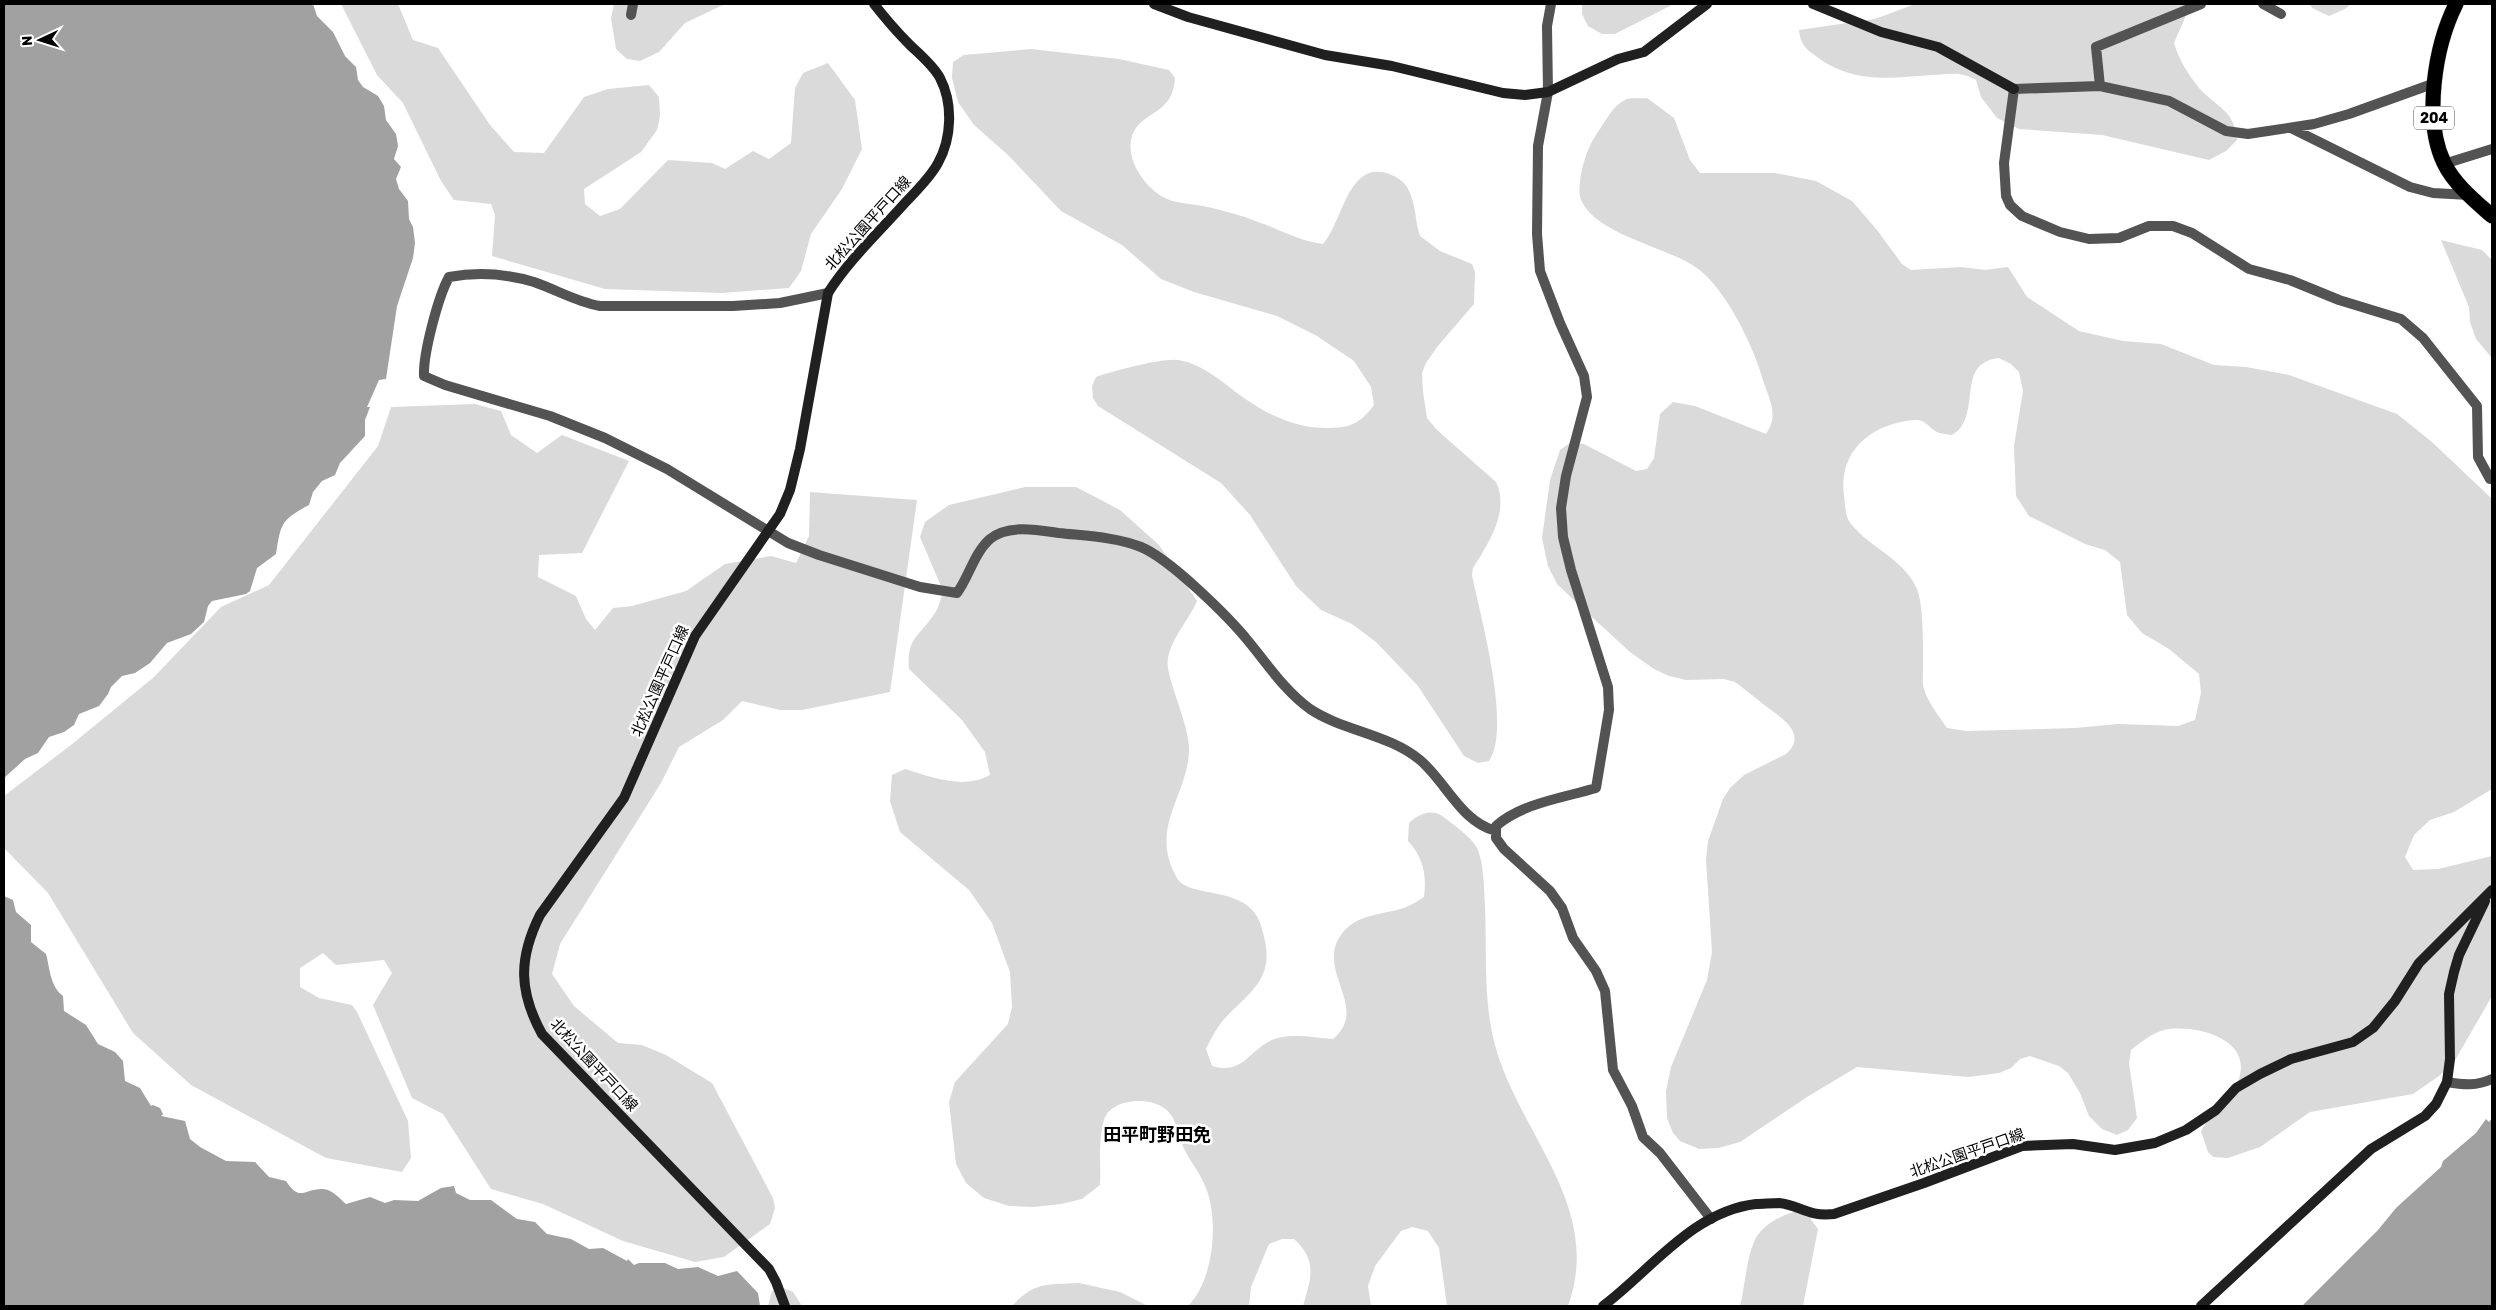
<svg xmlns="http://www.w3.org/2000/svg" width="2496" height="1310" viewBox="0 0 2496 1310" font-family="Rubik,'Noto Sans JP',sans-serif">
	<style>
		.green { fill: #dadada; fill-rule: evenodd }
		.water { fill: #a1a1a1 }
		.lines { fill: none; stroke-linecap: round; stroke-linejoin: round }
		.highway-casing { stroke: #dbdbdb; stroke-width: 16 }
		.street { stroke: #535353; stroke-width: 10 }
		.secondary { stroke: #202020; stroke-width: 10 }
		.highway { stroke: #000; stroke-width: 15 }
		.labels { text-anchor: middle; stroke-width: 5; stroke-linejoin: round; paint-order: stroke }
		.shield { fill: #fff; stroke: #4c4c4c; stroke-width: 1 }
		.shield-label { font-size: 14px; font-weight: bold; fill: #000 }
		.street-label { font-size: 15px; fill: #000; stroke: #fff }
		.quarter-label { font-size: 18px; font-weight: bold; fill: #000; stroke: #fff }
	</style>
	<rect width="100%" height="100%" fill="#fff"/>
	<path class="green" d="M341 4H398L413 40 438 48 490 125 514 152 544 153 584 97 608 89 649 85 659 97 660 116 657 130 641 152 584 189 585 204 600 216 620 209 668 160 712 163 725 169 753 151 769 159 791 143 795 88 803 73 828 63 855 100 862 149 842 189 811 234 801 271 789 288 722 293 605 289 492 256 495 215 491 204 454 200 441 181 403 103 377 75Z
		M614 4H725L685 23 659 52 640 61 627 59 616 49 611 18Z
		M1582 4H1674L1615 34H1602L1588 26 1582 14Z
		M1915 4H2191L2174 43C2179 60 2188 74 2199 88 2216 107 2235 110 2237 140L2226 151 2209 160 2102 135 2019 129 1997 118 1981 97 1976 80C1960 71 1950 74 1932 75 1889 78 1854 84 1817 57 1806 49 1800 44 1799 30L1875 19Z
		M2310 4H2351L2345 9 2329 16 2312 8Z
		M1031 49 1119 59 1169 70 1175 78C1173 116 1141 110 1132 136 1125 159 1144 186 1163 197 1173 203 1191 204 1203 206 1222 210 1241 215 1258 222 1281 230 1299 241 1323 244 1343 222 1347 163 1386 173 1396 176 1405 181 1409 191 1416 205 1415 222 1420 236L1440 251 1472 264 1475 272 1474 304 1437 347 1426 363 1422 373 1423 392 1427 418 1437 430 1496 482C1510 511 1488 544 1473 568L1472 575C1480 615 1512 727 1489 761L1478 763 1464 756 1418 686 1376 642 1352 624 1321 610 1296 586 1250 515 1221 483 1098 406 1093 398 1092 386 1096 377C1113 371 1162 358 1178 360 1205 364 1226 386 1247 400 1270 416 1297 428 1325 428 1349 428 1359 425 1374 405L1371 387 1354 361 1317 336 1277 316 1194 292 1161 279 1122 245 1061 211 1008 155 974 125 958 102 952 78 953 62 964 55Z
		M1647 98 1674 118 1690 160 1700 173H1775L1816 181 1852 201 1877 230 1902 264 1911 270 1961 267 1985 270 2008 267 2027 297 2079 331 2123 341 2161 344 2214 365 2246 367 2289 375 2397 414 2432 442 2490 497 2492 500V789L2454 812 2430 820 2414 835 2405 857 2413 870 2438 869 2492 856V996L2454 1062 2439 1076 2413 1094 2310 1112 2260 1147 2228 1158 2213 1157 2208 1152 2201 1131C2212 1112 2235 1096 2240 1075 2249 1036 2191 1024 2164 1030 2152 1033 2141 1042 2131 1050L2129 1063 2137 1118 2128 1130 2117 1135 2102 1129 2089 1116 2080 1093 2068 1073 2059 1066 2030 1056 2020 1059 2011 1068 1999 1073 1968 1077 1857 1067 1807 1097 1740 1142 1718 1148 1699 1149 1680 1141 1673 1133 1667 1118 1666 1091 1671 1067 1707 980 1712 952 1706 859 1708 841 1723 799 1730 788 1744 775 1786 754C1810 733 1778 716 1763 704 1754 697 1745 689 1735 682L1724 679 1686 680 1669 676 1654 669 1630 652 1581 607 1557 584 1548 566 1542 538 1550 480 1560 450 1570 443 1584 444 1636 471 1647 469 1654 458 1660 414 1673 402 1695 406 1766 434C1780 414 1768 398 1762 377 1753 345 1725 288 1697 268 1668 247 1596 235 1581 200 1578 191 1580 183 1581 174 1584 160 1588 147 1596 135 1604 124 1612 106 1625 100 1630 97 1641 99 1647 98ZM1999 358 2011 364 2019 372 2023 391 2014 446 2016 496 2029 516 2085 544 2105 550 2120 562 2127 615 2142 633 2169 649 2199 674 2201 693 2195 720 2178 726 2118 724 2075 728 1966 731 1947 728C1939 716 1928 703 1924 689 1922 682 1923 673 1923 666 1923 647 1924 603 1916 587 1902 557 1867 547 1849 521 1845 515 1845 503 1844 495 1838 451 1872 423 1915 420 1925 419 1929 428 1937 432 1941 434 1948 434 1952 435 1955 433 1959 430 1961 427 1978 404 1959 362 1999 358Z
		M2441 240 2482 250 2492 260V358L2476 339 2470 322 2469 307Z
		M475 404 501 411 511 435 537 453 562 435 629 461 582 553 539 555 538 577 576 596 586 619 595 630 613 608 632 606 686 591 725 564 771 556 796 563 809 536 810 492 917 500 890 692 802 710H780L742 701 723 720 679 747 661 783 560 944 552 974 574 1006 618 1043 642 1045 666 1055 712 1083 773 1198 775 1208 770 1224 724 1257 695 1262 623 1241 543 1204 491 1189 443 1114 412 1098 373 1005 392 973 384 960 336 965 323 953 300 968V987L319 998 352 1005 357 1012 408 1121 411 1158 402 1172 326 1158 191 1085 133 1033 48 893 4 848V796L71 745 154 677 221 607 269 585 378 446 391 407Z
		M1025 487H1076L1120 510 1159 545 1197 601C1189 620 1172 637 1168 658 1164 676 1190 724 1189 750 1188 797 1148 827 1177 878 1189 900 1252 883 1262 929 1265 940 1268 952 1266 963 1263 986 1241 1001 1226 1017 1217 1027 1212 1037 1206 1049L1212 1066C1242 1075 1248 1052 1270 1041 1289 1032 1313 1038 1333 1039 1372 1006 1311 969 1344 931 1359 914 1385 914 1404 908 1411 905 1418 901 1424 897 1427 875 1423 857 1408 841L1409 823C1420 813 1433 808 1445 818 1455 826 1473 838 1478 850 1484 866 1484 888 1485 906 1487 952 1483 1001 1495 1045 1519 1134 1604 1207 1568 1306H1447L1439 1248 1428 1231 1412 1227 1401 1231 1375 1266 1368 1286 1371 1306H1303C1311 1278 1318 1261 1294 1239H1282L1269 1244 1251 1287 1249 1306H1188C1214 1280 1219 1221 1206 1188 1200 1172 1188 1159 1182 1144 1177 1131 1176 1116 1164 1108 1148 1096 1110 1099 1104 1120 1098 1140 1101 1164 1100 1185L1082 1199 1061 1204 1034 1207 1009 1206 984 1198 966 1183 956 1164 949 1102 955 1082 1008 1024 1012 1007 1010 972 992 923 969 890 900 832 890 801 892 775 905 769C932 777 963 790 990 775L985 752 962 720 909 669C906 638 920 636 935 613 939 607 941 598 943 591L920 537 925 522 949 505Z
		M1804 1210 1818 1229 1803 1306H1740C1745 1287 1746 1260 1754 1242 1761 1224 1786 1212 1804 1210Z
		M1079 1283 1120 1292 1148 1306H1012C1035 1281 1047 1285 1079 1283Z
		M784 1288 793 1292 802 1306H768L772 1291Z"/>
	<path class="water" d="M4 4H313L317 16 333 32 345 56 356 67 358 80 363 87 378 96 384 106 386 120 396 134 398 146 394 159 401 167 396 179 399 189 408 201 409 219 413 227 415 243 413 258 397 306 386 379 379 380 367 407H370L365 420V436L340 463 335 475 322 481 313 492 309 505C281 520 281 523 276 554L257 568 250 591 246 594 212 601 208 606 204 622 191 634 167 643 150 663 135 673 122 676 111 687 108 694 99 706 79 714 74 725 64 732 49 737 38 753 25 759 4 778Z
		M4 896 13 900 16 912 31 925V942L46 954C50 969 50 986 63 996L64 1011 86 1025 98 1044 115 1052 123 1061 125 1081 140 1088 151 1106 153 1105 160 1108 163 1114 161 1116 185 1121 190 1139 200 1147 226 1161 255 1162 269 1177 286 1181C300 1203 305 1188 323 1189 332 1189 340 1199 346 1204L370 1197 385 1203 394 1200 418 1201 441 1188 454 1186 456 1193 470 1200H491L517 1219 535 1222 547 1234 571 1239 589 1249 603 1248 627 1261 628 1259 634 1265 639 1263H665L678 1269 698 1267 718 1276 737 1271 758 1293 760 1306H4Z
		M2492 1118V1306H2302L2378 1230 2396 1208 2441 1167 2443 1161 2476 1133 2486 1119 2489 1122Z"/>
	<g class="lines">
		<defs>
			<path id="highway" d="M2456 4C2435 46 2423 119 2444 163 2454 184 2475 201 2492 216"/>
		</defs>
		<use href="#highway" class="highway-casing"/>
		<path class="street" d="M1551 4 1547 26 1548 92 1538 146 1537 234 1540 271 1560 323 1584 376 1587 397 1566 476 1561 508 1563 537 1571 570 1608 687 1609 710 1596 788C1563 798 1522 803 1496 826V838L1504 849 1550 891 1562 908 1573 938 1596 971 1605 991 1613 1070 1632 1106 1643 1137 1660 1153 1711 1219
			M2263 4 2281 14
			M631 15 633 4
			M2435 83 2349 114 2314 124 2248 134 2226 131 2169 101 2100 86 2014 89 2004 163 2006 196 2010 205 2022 216 2060 232 2089 239 2119 238 2149 226H2173L2192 233 2249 269 2290 280 2339 300 2401 319 2423 338 2477 406 2478 457 2490 479
			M2100 86 2096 47 2201 4
			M2291 128 2410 187 2433 193 2469 195
			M2444 164 2492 149
			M828 293 780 303 733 306H600C577 302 557 290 534 282 507 274 476 272 449 277 438 297 423 354 424 376L445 385 550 416 605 438 667 469 788 543 819 555 920 587 957 593C969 577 974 553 990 539 1008 524 1038 530 1059 533 1086 536 1116 537 1141 547 1170 559 1229 617 1249 642 1268 665 1285 691 1310 709 1343 731 1389 734 1420 760 1446 782 1461 822 1496 831
			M2447 1082C2464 1085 2476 1086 2492 1079"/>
		<path class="secondary" d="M1154 4 1188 17 1325 55 1392 66 1503 93 1525 95 1548 92 1618 59 1644 52 1707 4
			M1813 4 1881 32 1938 47 2014 89
			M785 1306 776 1282 769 1269 542 1034C519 992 518 959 540 915L624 798 695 636 780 514 790 490 800 449 828 293C849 260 878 233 904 204 916 191 930 178 938 163 952 138 953 103 940 78 933 65 919 54 909 44 896 31 885 18 874 4
			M1603 1306C1650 1271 1693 1211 1756 1204 1763 1204 1771 1203 1779 1203 1800 1205 1807 1217 1834 1214L1924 1183 2022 1146 2073 1144 2115 1150 2155 1143 2186 1130 2216 1110 2236 1088 2260 1074 2291 1059 2353 1042 2373 1028 2395 1001 2419 963 2492 890
			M2201 1306 2371 1149 2425 1116 2436 1104 2447 1082 2450 1059 2449 994 2454 972 2459 955 2485 901"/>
		<use href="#highway" class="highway"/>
	</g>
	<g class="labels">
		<rect class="shield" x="2414" y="106.5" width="40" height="23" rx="4"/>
		<g class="shield-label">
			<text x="2434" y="123">204</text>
		</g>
		<g class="street-label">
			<text transform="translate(868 223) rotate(-48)" y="5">北松公園平戸口線</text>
			<text transform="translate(660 681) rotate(-66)" y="5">北松公園平戸口線</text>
			<text transform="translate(594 1065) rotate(47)" y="5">北松公園平戸口線</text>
			<text transform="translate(1967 1153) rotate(-19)" y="5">北松公園平戸口線</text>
		</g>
		<g class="quarter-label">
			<text x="1157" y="1141">田平町野田免</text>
		</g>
	</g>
	<rect width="2496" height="1310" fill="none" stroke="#000000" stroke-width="10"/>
	<g transform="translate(40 40) rotate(266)" stroke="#ffffff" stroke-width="4" paint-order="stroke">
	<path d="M0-4L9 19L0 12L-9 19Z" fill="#000000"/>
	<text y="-8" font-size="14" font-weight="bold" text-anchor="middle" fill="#000000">N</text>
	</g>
</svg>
